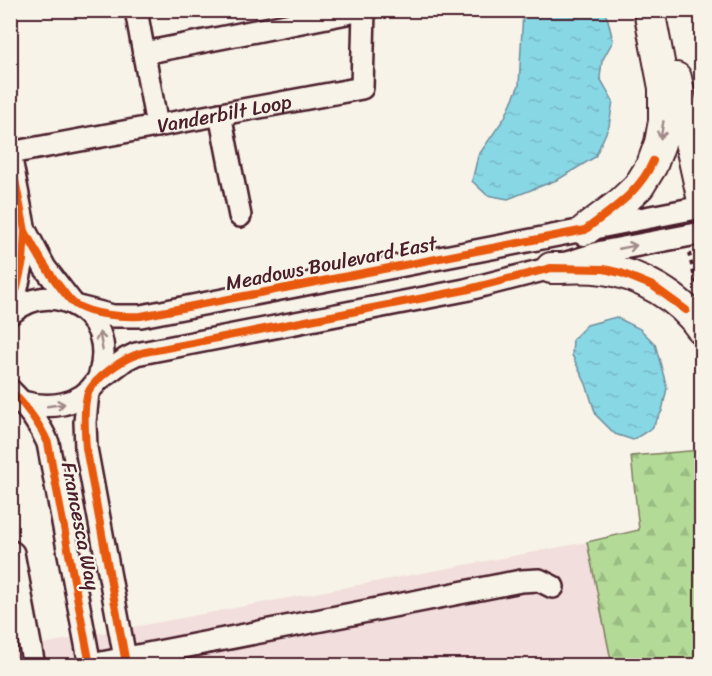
<svg xmlns="http://www.w3.org/2000/svg" width="712" height="676" viewBox="0 0 712 676" font-family="Sriracha,sans-serif">
	<style>
		.built { fill: #f2dedc }
		.forest { fill: url(#forest-firs); stroke: #7e7d61; stroke-width: 1.5 }
		.water { fill: url(#water-ripples); stroke: #6f8d9b; stroke-width: 1.5 }
		.lines { fill: none; stroke-linecap: round; stroke-linejoin: round }
		.minor-casing { stroke: #4a1f2b; stroke-width: 26 }
		.highway-casing { stroke: #4a1f2b; stroke-width: 34 }
		.path { stroke: #4a1f2b; stroke-width: 4; stroke-dasharray: 4.5 4.5; stroke-linecap: butt }
		.minor { stroke: #f7f3e8; stroke-width: 21 }
		.highway { stroke: #f7f3e8; stroke-width: 30 }
		.cycleway-casing { stroke: #f7f3e8; stroke-width: 11 }
		.cycleway { stroke: #e8590c; stroke-width: 8 }
		.oneway { stroke: #a0898a }
		.labels { text-anchor: middle; stroke-width: 4.5; stroke-linejoin: round; paint-order: stroke }
		.street-label { font-size: 20px; fill: #4a1f2b; stroke: #f7f3e8 }
	</style>
	<defs>
		<pattern id="forest-firs" width="22" height="20" patternUnits="userSpaceOnUse" patternTransform="scale(1.5)"><rect width="22" height="20" fill="#b3db97"/><path d="M5 1l3.5 6h-7zM16 11l3.5 6h-7z" fill="#9bbc82"/></pattern>
		<pattern id="water-ripples" width="26" height="14" patternUnits="userSpaceOnUse" patternTransform="scale(1.5)"><rect width="26" height="14" fill="#88d7e5"/><path d="M2 4q2-2 4 0t4 0M15 11q2-2 4 0t4 0" fill="none" stroke="#77b8c5"/></pattern>
	</defs>
	<rect width="100%" height="100%" fill="#f7f3e8"/>
	<filter id="ink" filterUnits="userSpaceOnUse"><feTurbulence type="fractalNoise" baseFrequency=".0167" numOctaves="2"/><feDisplacementMap in="SourceGraphic" scale="12" xChannelSelector="R" yChannelSelector="G"/><feConvolveMatrix kernelMatrix="1 2 1 2 8 2 1 2 1" color-interpolation-filters="sRGB"/></filter>
	<g filter="url(#ink)">
		<path class="built" d="M587 542 612 665 11 666V650Z"/>
		<path class="forest" d="M701 450V665H612L587 542 639 530 631 456Z"/>
		<path class="water" d="M523 11H604L608 20 613 41 602 61 600 78 613 101 609 126 595 157 559 179 508 199 487 195 472 181 478 156 505 117 519 85Z
			M616 317 640 329 655 344 667 388 662 411 652 428 633 440 615 434 596 415 586 384 572 355 573 339 587 325Z"/>
		<g class="lines">
			<defs>
				<g id="minor">
					<path d="M136 10 157 126"/>
					<path d="M144 53 362 10"/>
					<path d="M220 114 240 216"/>
					<path id="s1" d="M10 153 362 88 364 10"/>
					<path d="M10 154 25 231 23 261 17 288 10 305"/>
					<path d="M26 232 45 268 73 304"/>
					<path d="M82 308 113 316H141L702 207"/>
					<path d="M10 314C25 301 42 295 62 300 91 308 107 334 102 364 101 369 100 377 97 381 80 407 48 409 22 402"/>
					<path d="M98 380 126 359 136 354 465 290 551 268 602 252 702 233"/>
					<path d="M10 390C26 406 39 422 48 443L90 665"/>
					<path d="M88 392 85 422 86 448 125 658"/>
					<path d="M10 551 13 553 34 666"/>
					<path d="M86 666 521 581 539 580 553 587"/>
				</g>
				<path id="highway" d="M676 78 702 196
					M585 230 621 203 639 186 652 165 660 143 664 121V88L649 10
					M551 268C568 268 587 266 603 269 640 274 681 298 702 329"/>
			</defs>
			<use href="#minor" class="minor-casing"/>
			<use href="#highway" class="highway-casing"/>
			<path class="path" d="M689 253 697 287"/>
			<use href="#minor" class="minor"/>
			<use href="#highway" class="highway"/>
			<defs>
				<path id="cycleway" d="M10 154 25 231 23 261 17 288 10 305
					M25 231C37 254 47 271 63 291 67 296 71 302 76 305 92 315 122 317 141 316L585 230C611 210 640 192 653 161
					M10 390C26 406 39 422 48 443L90 665
					M125 658 86 448C85 435 83 401 89 391 96 378 120 361 133 356 140 353 149 351 156 350L465 290 551 268 604 269 621 273 653 286 686 310"/>
			</defs>
			<use href="#cycleway" class="cycleway-casing"/>
			<use href="#cycleway" class="cycleway"/>
		</g>
		<defs><path id="oneway-shaft" d="M-6 0H5M1.5-3L5.5 0L1.5 3" fill="none" stroke-width="1.6" stroke-linecap="round" stroke-linejoin="round" transform="scale(1.5)"/></defs>
		<g class="oneway">
			<use href="#oneway-shaft" transform="translate(662 130) rotate(99)"/>
			<use href="#oneway-shaft" transform="translate(628 247) rotate(-11)"/>
			<use href="#oneway-shaft" transform="translate(101 341) rotate(-100)"/>
			<use href="#oneway-shaft" transform="translate(56 405) rotate(-8)"/>
		</g>
	</g>
	<g class="labels">
		<g class="street-label">
			<text dy="7" stroke="none"><textPath href="#s1" startOffset="218">Vanderbilt Loop</textPath></text>
			<text transform="translate(331 263) rotate(-11)" y="7">Meadows Boulevard East</text>
			<text transform="translate(81 526) rotate(79)" y="7">Francesca Way</text>
		</g>
	</g>
	<rect width="712" height="676" fill="none" stroke="#f7f3e8" stroke-width="36"/>
	<rect x="18" y="18" width="676" height="640" fill="none" stroke="#4a1f2b" stroke-width="2" filter="url(#ink)"/>
</svg>
